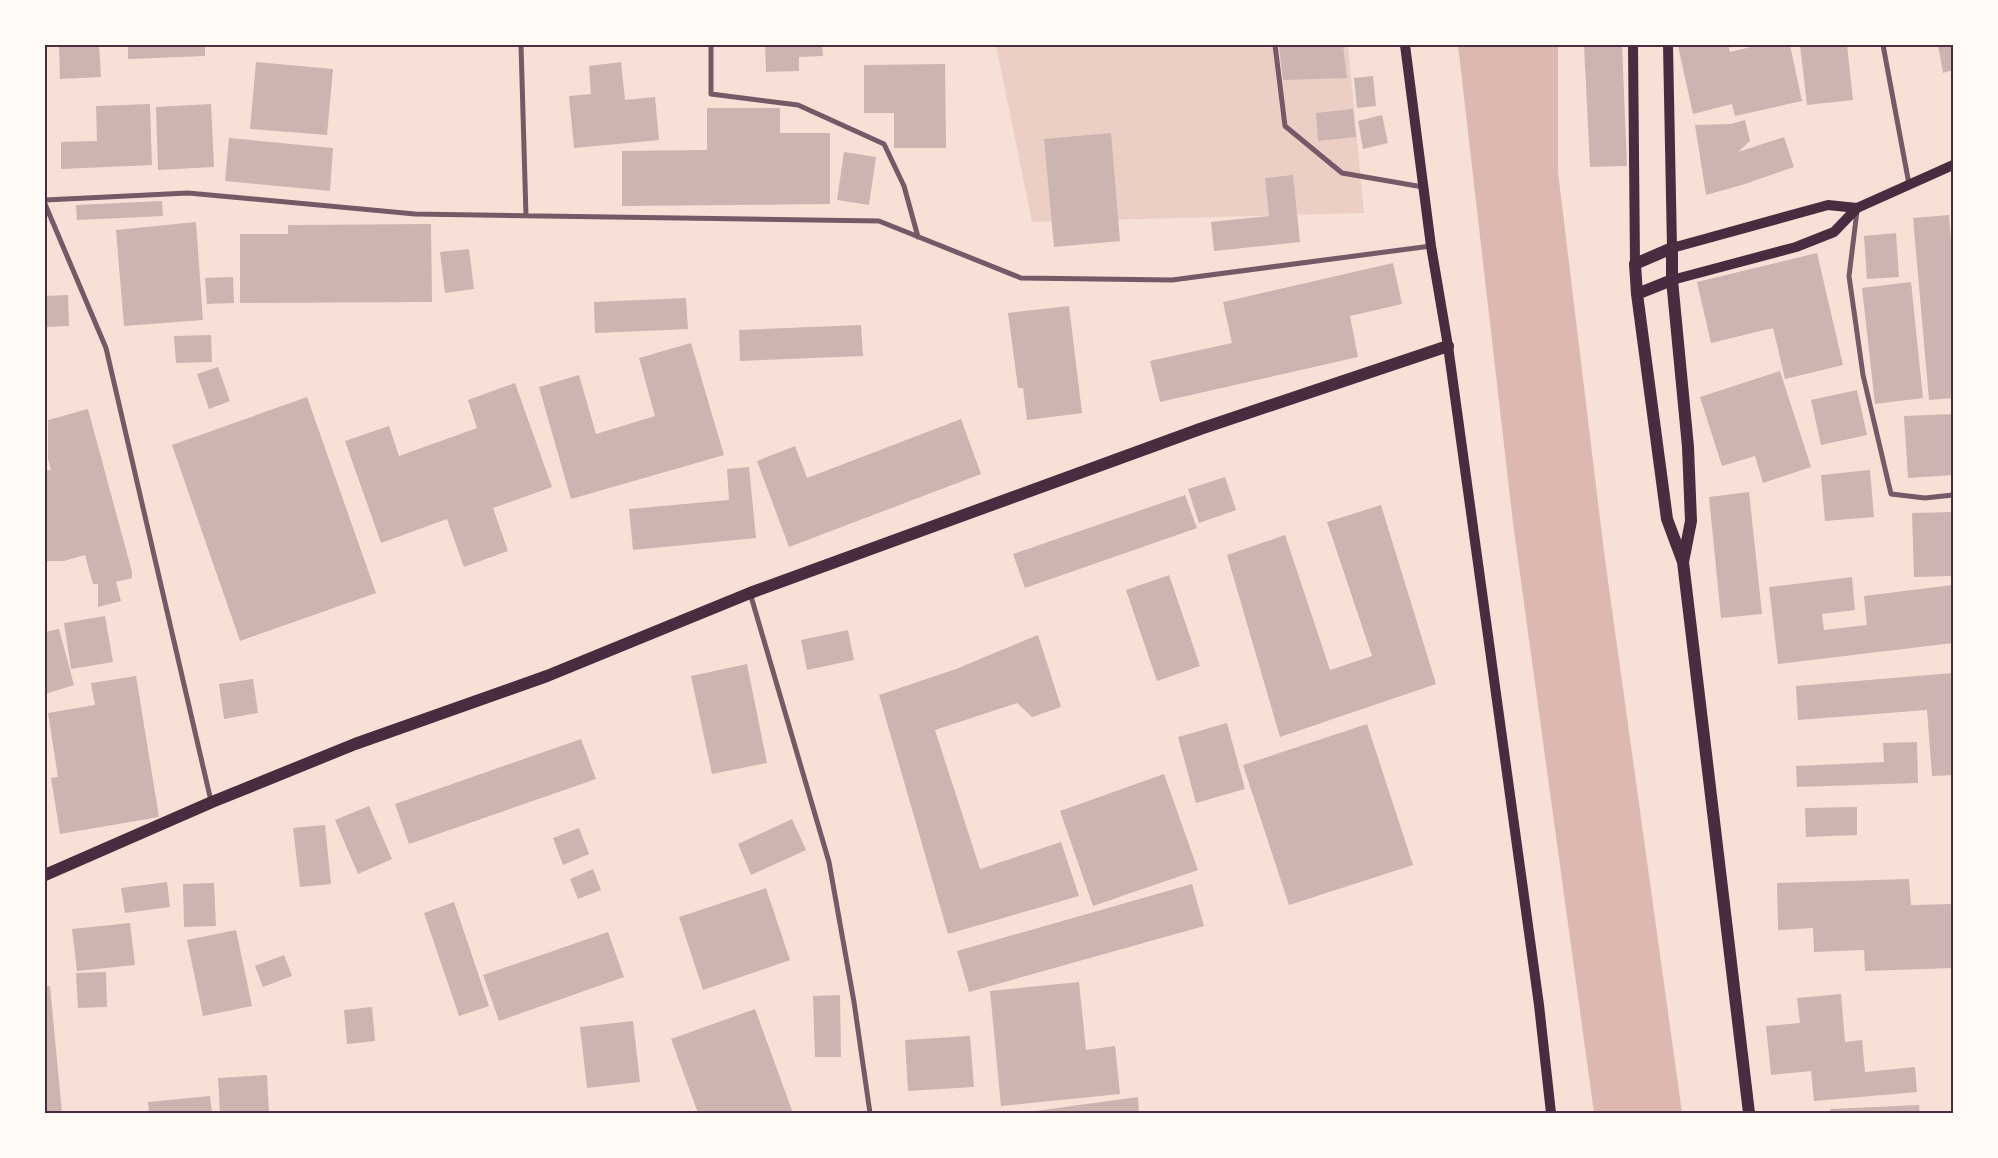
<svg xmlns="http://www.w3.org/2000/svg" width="1998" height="1158" viewBox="0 0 1998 1158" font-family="Literata,serif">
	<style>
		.green { fill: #ebcfc5 }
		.water { fill: #dcb8b0 }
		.building { fill: #ccb4b1 }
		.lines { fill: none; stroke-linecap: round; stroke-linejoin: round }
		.minor { stroke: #755966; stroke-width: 5 }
		.secondary { stroke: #4a2c40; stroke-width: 10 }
		.primary { stroke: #4a2c40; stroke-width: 12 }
		.neatline { fill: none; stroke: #4a2c40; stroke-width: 2 }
	</style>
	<rect width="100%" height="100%" fill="#f7e1d7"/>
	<path class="green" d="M996 45H1348L1364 213 1032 222Z"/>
	<path class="water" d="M1458 45H1558V172L1604 552 1682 1113H1594L1513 523Z"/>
	<path class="building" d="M59 45H99L101 77 60 79Z
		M128 45H205V56L128 59Z
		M765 45H822L823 56 799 57V71L766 72Z
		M1279 45H1343L1347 78 1283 80Z
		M1584 45H1622L1627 166 1590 167Z
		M1728 45 1730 52 1759 45H1790L1802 101 1735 116 1732 104 1693 114 1678 46Z
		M1800 45H1847L1853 100 1807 105Z
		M1938 45H1953V70L1943 73Z
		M256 62 333 69 327 135 250 129Z
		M621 62 625 100 655 97 659 140 574 148 569 96 591 94 589 66Z
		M945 64 946 148H894V113H864V65Z
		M1373 76 1376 106 1357 108 1354 78Z
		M150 104 152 165 61 169V142L97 141 96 106Z
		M211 104 214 167 158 170 156 107Z
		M707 108H780V133H830V204L622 206V151L707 150Z
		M1353 109 1356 137 1318 141 1316 113Z
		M1382 115 1388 143 1363 149 1358 121Z
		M1745 120 1750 141 1738 152 1784 137 1794 167 1745 184 1706 195 1695 125 1731 124Z
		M1111 133 1120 241 1054 247 1044 139Z
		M229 138 333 148 330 191 225 181Z
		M844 152 876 157 869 205 837 200Z
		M1293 175 1300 242 1214 251 1211 222 1269 216 1265 178Z
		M162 201 163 216 77 220 76 205Z
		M1949 215 1953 267V398L1929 400 1913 218Z
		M196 222 203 320 124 326 116 230Z
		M431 224 432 302 240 303V234H288V225Z
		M1896 233 1899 277 1867 279 1864 236Z
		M469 249 474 289 445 293 440 252Z
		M1817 253 1843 365 1785 379 1773 328 1711 343 1697 282Z
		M1393 263 1402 304 1350 316 1358 357 1160 402 1150 361 1232 343 1223 302Z
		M233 277 234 303 207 304 205 278Z
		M1911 282 1923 398 1875 404 1862 288Z
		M68 295 69 326 45 327V296Z
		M686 298 688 329 595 333 594 302Z
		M1069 306 1082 413 1027 420 1023 388H1018L1008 313Z
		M861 325 863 356 740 361 739 330Z
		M211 335 212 362 176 363 174 336Z
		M691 343 724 455 571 499 539 387 579 375 596 434 655 416 639 358Z
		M218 367 230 401 209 409 197 374Z
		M1780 371 1811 467 1763 483 1755 456 1722 466 1700 397Z
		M515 383 552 487 493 508 508 551 464 567 447 519 381 543 345 441 389 426 399 456 477 428 468 400Z
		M1857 390 1867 435 1821 445 1811 400Z
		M307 397 376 593 240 641 172 445Z
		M88 409 132 572V578L116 582 121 601 98 607V584H93L85 555 64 561H45V471L51 470 48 459V420Z
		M1953 414V475L1908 478 1904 416Z
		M961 419 981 474 789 547 757 461 795 446 807 478Z
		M749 467 756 538 633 550 629 509 729 500 727 469Z
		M1870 470 1874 517 1825 521 1821 475Z
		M1225 477 1236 510 1199 523 1188 489Z
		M1749 492 1762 614 1721 618 1709 497Z
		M1185 495 1197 528 1025 588 1013 554Z
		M1381 505 1436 684 1280 737 1227 555 1285 535 1330 670 1372 656 1327 522Z
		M1953 512V576L1914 577 1912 513Z
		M1169 575 1200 666 1157 681 1126 590Z
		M1852 577 1855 610 1822 614 1824 630 1867 625 1864 596 1953 585V643L1778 664 1769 587Z
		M105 616 113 662 71 669 64 623Z
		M59 629 74 685 45 694V632Z
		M848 630 854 660 807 670 801 640Z
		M1038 635 1061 707 1032 717 1017 703 935 730 980 869 1061 842 1079 896 948 934 879 695 956 669Z
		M747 664 767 763 712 774 691 676Z
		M1953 673V775L1932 776 1927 710 1798 720 1796 686Z
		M136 676 159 817 60 834 51 778 58 777 48 713 95 705 91 683Z
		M253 679 258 713 224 719 219 684Z
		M1227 723 1245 789 1196 803 1178 737Z
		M1367 724 1413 865 1289 905 1243 765Z
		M581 739 596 779 409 844 395 804Z
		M1917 742 1918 783 1797 787 1796 766 1884 762 1883 743Z
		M1164 774 1198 870 1093 906 1060 811Z
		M369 806 392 859 358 874 335 820Z
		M1857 807V835L1806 837 1805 808Z
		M792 819 806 850 751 875 738 844Z
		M325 825 331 884 300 887 293 828Z
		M579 828 589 854 563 865 553 838Z
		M593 869 601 890 578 899 570 879Z
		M1909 879 1911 905 1953 904V968L1865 971 1864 950 1814 952 1813 928 1778 930 1777 883Z
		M167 882 170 907 125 913 121 888Z
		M214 883 216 926 184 927 183 884Z
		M1192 884 1204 926 969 992 957 951Z
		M766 888 790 960 703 990 679 917Z
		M454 902 489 1006 459 1016 424 913Z
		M130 923 135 965 77 971 72 929Z
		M236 930 252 1006 203 1016 187 940Z
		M608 932 624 977 499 1021 483 975Z
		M284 955 292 976 263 987 255 966Z
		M106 972 107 1007 78 1008 76 973Z
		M1079 982 1086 1050 1115 1046 1120 1094 1001 1106 990 991Z
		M45 986H50L62 1113H45Z
		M1841 994 1845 1042 1862 1040 1865 1072 1915 1067 1917 1092 1814 1101 1811 1071 1771 1075 1766 1026 1800 1023 1797 998Z
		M840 995 841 1057H815L813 996Z
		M372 1007 375 1041 347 1044 344 1010Z
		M755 1009 793 1113H698L671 1039Z
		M633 1021 640 1082 587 1088 580 1027Z
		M970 1036 974 1087 908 1091 905 1040Z
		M267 1075 269 1113H220L218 1078Z
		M210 1096 212 1113H149L148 1102Z
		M1138 1097 1139 1113H1028V1112Z
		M1919 1105 1920 1113H1830V1109Z"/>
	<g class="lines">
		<path class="minor" d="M521 45 526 216
			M711 45V94L798 105 884 144 904 186 918 237
			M1275 45 1285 126 1342 173 1423 187
			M1883 45 1909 184
			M45 200 188 193 415 214 879 221 1021 278 1172 280 1431 246
			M45 204 106 348 211 801
			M1857 211 1849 276 1863 375 1891 494 1925 498 1953 495
			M750 593 829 862 854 1002 870 1113"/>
		<path class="secondary" d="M1405 45 1431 246 1448 346 1539 1005 1551 1113
			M1633 45 1635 264
			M1668 45 1672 248 1828 205 1857 208
			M1672 280 1796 247 1834 232 1857 208 1953 165"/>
		<path class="primary" d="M1637 294 1672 280
			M1683 562 1691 521 1688 447 1672 280V248L1635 264 1637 294 1667 519 1683 562 1749 1113
			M45 875 212 802 355 744 547 676 750 593 1200 429 1448 346"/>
	</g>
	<rect width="1998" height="1158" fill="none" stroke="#fffaf5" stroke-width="92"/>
	<rect x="46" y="46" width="1906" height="1066" class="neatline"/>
</svg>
